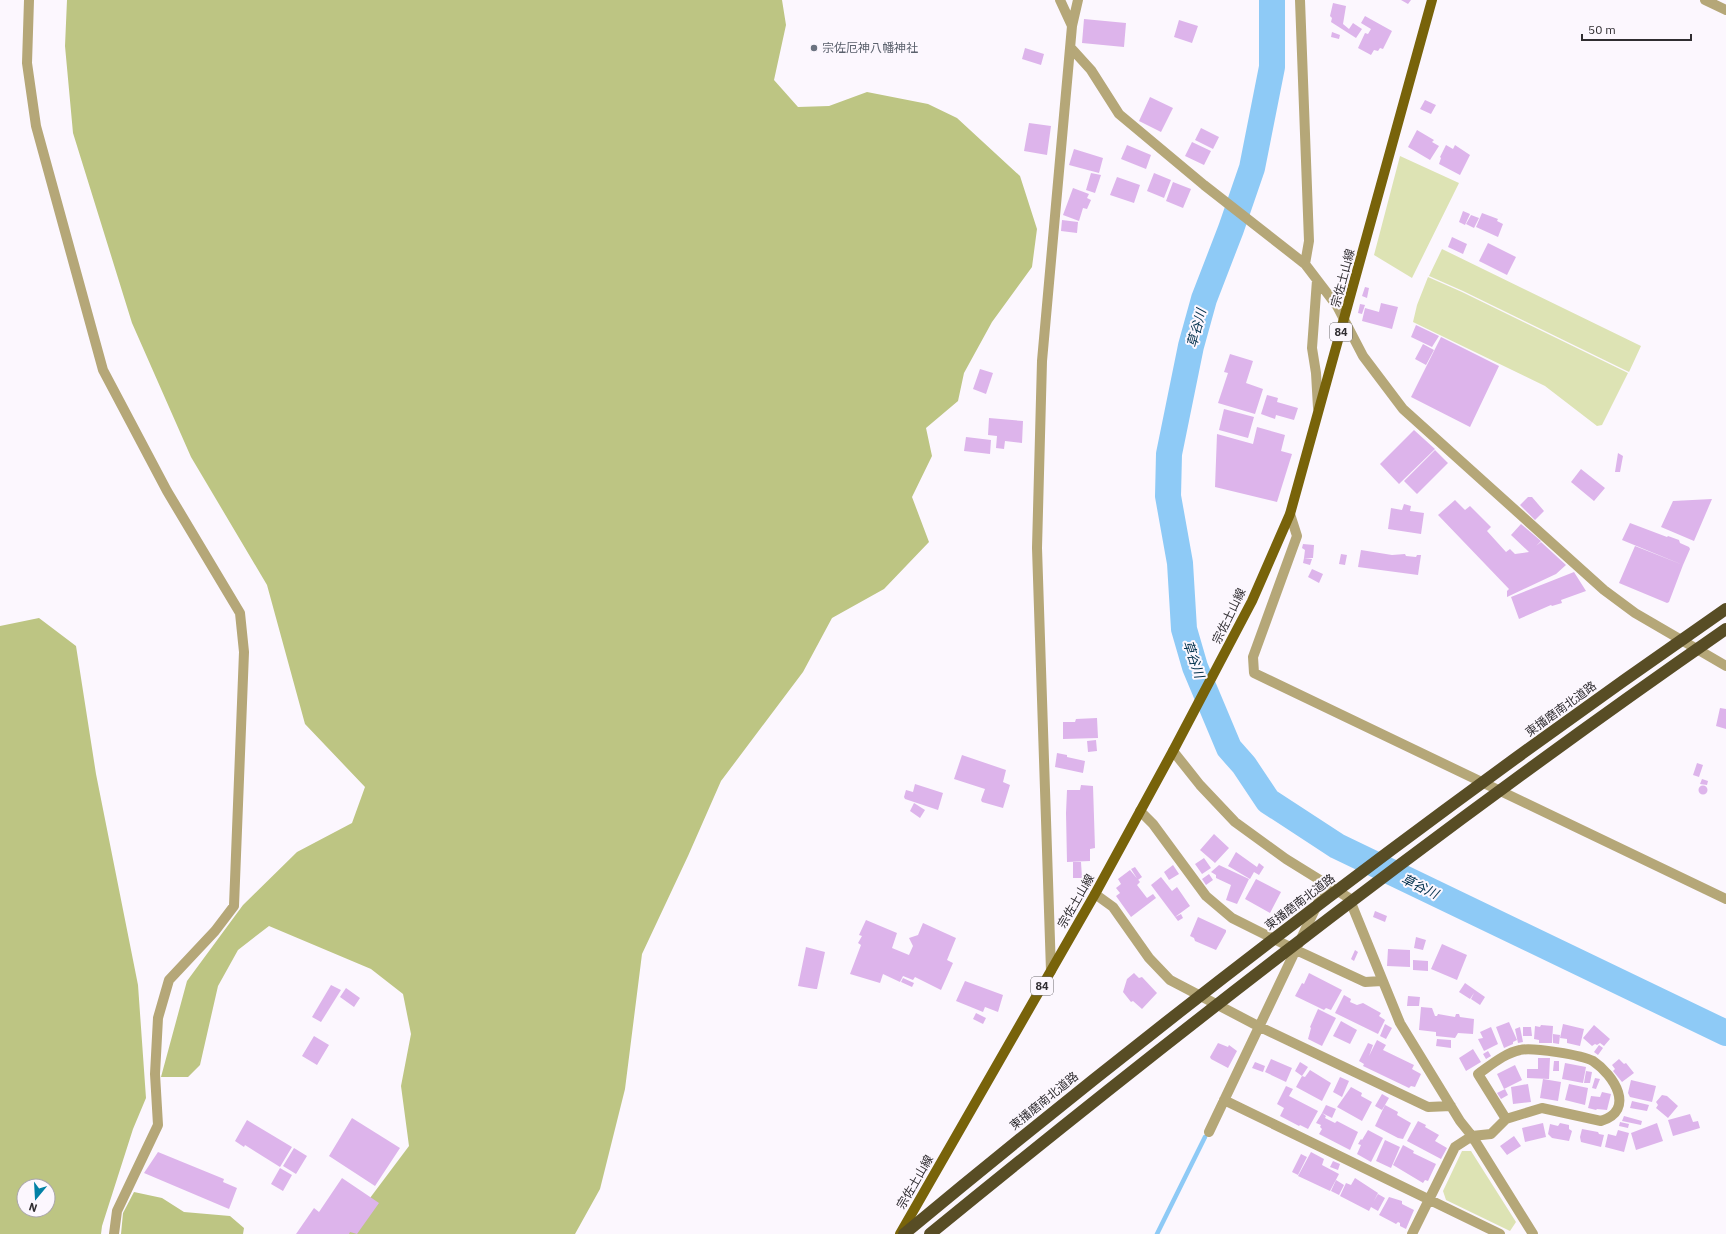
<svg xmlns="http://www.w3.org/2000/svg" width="1726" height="1234" viewBox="0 0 1726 1234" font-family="'IBM Plex Sans','Noto Sans JP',sans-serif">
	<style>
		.green { fill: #dde3b4 }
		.forest { fill: #bdc583; fill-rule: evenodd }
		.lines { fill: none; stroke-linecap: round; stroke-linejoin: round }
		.stream { stroke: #8ecaf6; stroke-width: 4.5 }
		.river { stroke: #8ecaf6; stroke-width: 26 }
		.building { fill: #ddb4eb }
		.street { stroke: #b5a778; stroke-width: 10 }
		.primary { stroke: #78630a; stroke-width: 10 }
		.highway-bridge { stroke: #584d25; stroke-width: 12 }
		.worship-dot { fill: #6b7280; stroke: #fcf7fe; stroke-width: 1.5 }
		.labels { text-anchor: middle; stroke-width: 4; stroke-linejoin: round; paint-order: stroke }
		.shield { fill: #fcf7fe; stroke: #6d6a6e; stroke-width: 1 }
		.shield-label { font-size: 11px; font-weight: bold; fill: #302d31 }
		.worship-label { font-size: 12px; fill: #5b616d; stroke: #fcf7fe; text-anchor: start }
		.street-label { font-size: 12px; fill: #302d31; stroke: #fcf7fe }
		.water-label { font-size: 13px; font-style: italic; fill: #00304c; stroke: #fcf7fe }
	</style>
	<rect width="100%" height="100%" fill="#fcf7fe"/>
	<path class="green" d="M1400 156 1459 183 1412 278 1374 255Z
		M1442 249 1641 346 1629 372 1463 291 1429 276Z
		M1428 277 1462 292 1628 373 1602 425 1597 426 1545 386 1413 322 1417 305Z
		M1462 1151H1471L1516 1222 1510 1231 1446 1200 1443 1191Z"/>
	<path class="forest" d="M67 0H782L786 25 774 80 798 107 829 106 867 92 928 104 957 118 1020 176 1037 229 1032 267 992 322 964 373 958 401 926 428 932 456 912 497 929 542 884 589 832 618 803 672 721 781 688 856 642 954 625 1089 600 1189 575 1234H343L409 1146 401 1086 411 1034 403 994 371 969 269 926 238 950 218 986 200 1065 188 1077H161L187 981 243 905 297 852 352 823 365 787 305 724 267 585 191 457 132 323 73 133 65 46Z
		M39 618 76 646 96 774 138 985 146 1098 133 1129 102 1226 101 1234H0V626ZM24 1186H48V1210H24Z
		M134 1192 162 1198 184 1212 230 1216 244 1228 243 1234H121L123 1213Z"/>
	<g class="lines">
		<path class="stream" d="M1157 1234 1205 1137"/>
		<path class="river" d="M1272 0V67L1252 168 1231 229 1204 299 1191 346 1169 454 1168 496 1180 563 1184 629 1195 667 1229 748 1244 765 1268 801 1337 846 1726 1033"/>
	</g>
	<path class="building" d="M1401 0H1411L1408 4Z
		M1333 3 1346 6 1343 24 1349 29 1353 23 1362 29 1356 38 1331 22 1332 18 1330 16Z
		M1365 16 1392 31 1383 49 1380 48 1378 51 1374 50 1371 55 1358 48 1365 33 1368 34 1371 29 1361 23Z
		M1084 19 1126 23 1124 47 1082 43Z
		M1179 20 1198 26 1192 43 1174 37Z
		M1332 32 1340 35 1339 39 1331 37Z
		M1025 48 1044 54 1041 65 1022 59Z
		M1150 97 1173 108 1161 132 1139 121Z
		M1425 100 1436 105 1431 114 1420 109Z
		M1029 123 1051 126 1047 155 1024 151Z
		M1201 128 1219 137 1213 149 1195 140Z
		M1417 130 1434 140 1432 142 1439 146 1430 160 1408 147Z
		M1192 142 1211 151 1204 165 1185 156Z
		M1127 145 1151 155 1146 169 1121 159Z
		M1446 145 1453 149 1455 145 1470 155 1460 175 1439 164 1441 158 1440 157Z
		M1074 149 1103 158 1099 173 1069 165Z
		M1091 173 1101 175 1095 193 1086 190Z
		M1154 173 1171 180 1164 198 1147 191Z
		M1117 177 1140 185 1134 203 1110 195Z
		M1173 182 1191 189 1183 208 1166 201Z
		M1073 188 1089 194 1087 198 1091 200 1087 209 1083 208 1079 221 1063 215Z
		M1463 211 1470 214 1465 225 1459 222Z
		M1482 213 1498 219 1497 221 1503 224 1498 237 1476 227Z
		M1471 215 1479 218 1474 228 1466 224Z
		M1062 220 1078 222 1077 233 1061 231Z
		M1452 237 1467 244 1463 254 1448 247Z
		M1488 243 1516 257 1507 275 1479 261Z
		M1365 287 1369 288 1367 298 1362 296Z
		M1381 303 1398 307 1392 329 1362 321 1365 308 1379 312Z
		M1360 304 1365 305 1362 314 1358 313Z
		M1416 325 1439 336 1432 347 1411 337Z
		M1441 337 1499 366 1470 427 1411 397Z
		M1423 344 1434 350 1426 365 1415 359Z
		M1230 354 1253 361 1246 383 1263 389 1255 414 1218 403 1228 373 1224 372Z
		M980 369 993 373 986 394 973 389Z
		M1267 395 1278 398 1277 402 1298 408 1294 420 1276 415 1275 419 1261 414Z
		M1224 409 1254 417 1248 438 1219 430Z
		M989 418 1023 421 1022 443 1005 441 1004 449 996 448 997 436 988 435Z
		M1257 427 1285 435 1281 451 1292 454 1277 502 1215 487 1217 434 1253 444Z
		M1414 430 1435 449 1399 484 1380 464Z
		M966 437 991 440 990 454 964 451Z
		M1435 450 1448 463 1417 494 1404 481Z
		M1618 453 1623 456 1620 472H1615Z
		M1581 469 1605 488 1594 501 1571 482Z
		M1528 497H1532L1544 511 1535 520 1520 505Z
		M1712 499 1694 541 1661 527 1673 501Z
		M1455 500 1465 510 1470 506 1491 527 1487 531 1506 552 1510 549 1515 554 1529 552 1511 535 1521 524 1541 541 1536 546 1541 542 1566 565 1556 574 1507 597V591L1509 589 1438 515Z
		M1404 504 1411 506 1410 511 1424 513 1421 534 1388 529 1391 508 1402 510Z
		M1630 523 1667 537 1668 536 1679 540 1680 543 1689 547 1690 549 1683 565 1622 540Z
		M1303 544 1314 545 1313 558H1304L1305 550 1302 548Z
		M1635 546 1683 565 1669 602 1667 603 1619 583Z
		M1361 550 1392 555 1405 554 1406 556 1416 557 1417 555H1421L1418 575 1358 567Z
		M1341 554 1347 555 1345 565 1339 564Z
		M1304 558 1312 559 1310 565 1303 563Z
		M1312 569 1323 574 1319 583 1308 577Z
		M1574 572 1586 591 1561 600 1562 603 1552 606 1551 605 1519 619 1511 597Z
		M1720 708 1726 709V729L1716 726Z
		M1097 718 1098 738 1063 739V722H1075L1076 719Z
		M1096 740 1097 751 1088 752 1087 741Z
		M1057 753 1067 755V757L1085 761 1083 773 1055 767Z
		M962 755 1006 770 1003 782 1010 785 1003 808 982 802 981 800 985 789 954 779Z
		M1697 763 1703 765 1699 777 1693 775Z
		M1702 779 1708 781 1707 785 1700 784Z
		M915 784 943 793 938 810 905 799 904 797 906 790 913 792Z
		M1081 785 1093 786 1095 848 1090 849V861L1067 862 1066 813 1067 790H1080Z
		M1698.5 790a4.5 4.5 0 1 1 9 0a4.5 4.5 0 1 1-9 0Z
		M914 803 925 810 920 818 910 811Z
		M1214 834 1229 848 1215 863 1200 850Z
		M1236 852 1257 867 1259 863 1264 867 1259 875 1254 872 1250 879 1228 866Z
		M1204 858 1211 868 1202 874 1195 864Z
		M1073 862H1081L1082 878H1073Z
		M1173 865 1179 874 1169 880 1164 872Z
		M1219 865 1249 879 1237 904 1226 900 1231 885 1216 878V875L1211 872Z
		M1135 867 1142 877 1138 880 1131 869Z
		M1130 870 1140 882 1137 885 1147 898 1153 894 1156 898 1131 917 1116 896 1120 893 1116 888 1121 884 1118 879Z
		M1209 874 1213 880 1206 885 1202 879Z
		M1161 877 1172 891 1177 887 1190 906 1175 917 1151 885Z
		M1256 879 1281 892 1270 913 1245 899Z
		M1375 911 1387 916 1385 922 1373 917Z
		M1181 914 1183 918 1178 921 1175 917Z
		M1198 917 1226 930V932L1216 950 1195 941 1194 938 1190 936Z
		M866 920 897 933 892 948 909 955 913 946 909 938 918 935 923 923 956 938 947 960 953 963 941 990 915 977 913 980 903 976 900 982 883 974 880 983 850 974 861 945 858 943 862 936 859 935Z
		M1416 937 1426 940 1423 950 1414 948Z
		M1442 944 1467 955 1457 980 1431 969Z
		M806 947 825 952 817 989H815L798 986Z
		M1388 949 1410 950V967L1387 966Z
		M1355 950 1358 952 1354 961 1351 959Z
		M1413 960 1428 961V971L1413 970Z
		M1134 973 1139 978 1142 977 1157 993 1142 1009 1133 1001 1131 1002 1123 992 1127 979Z
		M1309 973 1342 990 1331 1010 1326 1008 1324 1010 1295 996 1302 983 1304 984Z
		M903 978 914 983 912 987 901 982Z
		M965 981 1003 995 998 1012 985 1007 983 1012 956 1001Z
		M1465 983 1485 997 1480 1005 1471 999 1474 993 1470 999 1459 992Z
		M331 985 341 990 321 1022 312 1017Z
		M346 988 360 998 354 1007 340 997Z
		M1344 995 1351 999 1350 1002 1357 1005 1363 1003 1381 1013 1379 1016 1385 1020 1378 1034 1335 1013Z
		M1408 996 1420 997 1419 1006H1407Z
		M1421 1007 1432 1008 1435 1016H1437L1438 1014 1455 1017 1456 1014H1459L1460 1017 1474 1019 1473 1034 1458 1033 1455 1038 1436 1036V1032L1419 1030Z
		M1318 1009 1336 1018 1322 1046 1308 1039 1311 1028 1310 1027Z
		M976 1013 986 1018 983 1024 973 1019Z
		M1341 1021 1357 1030 1350 1044 1333 1036Z
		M1509 1022 1517 1040 1513 1042V1044L1504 1048 1496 1027Z
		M1385 1024 1392 1028 1386 1039 1380 1036Z
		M1563 1024 1584 1029 1580 1046 1567 1043V1039L1560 1038Z
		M1541 1025 1553 1026 1552 1043H1539V1040L1534 1039 1535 1026 1540 1027Z
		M1594 1025 1610 1039 1604 1046 1600 1043 1597 1045 1595 1044 1592 1046 1583 1038Z
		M1491 1027 1498 1044 1484 1051 1478 1039 1483 1038 1480 1032Z
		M1520 1027 1523 1042 1518 1043 1515 1029Z
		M1523 1027H1531L1532 1036H1523Z
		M1553 1034 1560 1035 1559 1044 1553 1043Z
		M314 1036 329 1045 317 1065 302 1056Z
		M1437 1039 1451 1040V1048L1436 1046Z
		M1377 1040 1386 1045 1383 1050 1414 1065 1412 1069 1421 1074 1415 1087 1411 1086 1409 1088 1363 1066 1364 1064 1359 1061 1368 1043 1373 1045 1369 1056Z
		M1218 1043 1228 1047 1229 1045 1237 1051 1228 1068 1211 1059 1210 1057Z
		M1599 1045 1603 1048 1598 1055 1594 1052Z
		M1473 1049 1481 1062 1466 1071 1459 1058Z
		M1488 1051 1491 1056 1486 1059 1483 1054Z
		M1538 1058H1550L1549 1079 1527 1078V1069H1538Z
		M1271 1059 1292 1068 1286 1082 1265 1072Z
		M1619 1059 1624 1064 1626 1063 1634 1073 1622 1082 1613 1071 1615 1069 1612 1065Z
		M1554 1061H1559V1071H1553Z
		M1255 1062 1265 1066 1263 1072 1252 1068Z
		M1300 1062 1308 1067 1302 1076 1295 1071Z
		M1565 1063 1586 1067 1583 1083 1562 1079Z
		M1515 1065 1522 1080 1504 1089 1497 1074Z
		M1310 1070 1331 1083 1322 1101 1296 1087 1302 1076 1305 1077Z
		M1586 1071 1592 1072 1590 1083H1584Z
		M1340 1077 1349 1081 1342 1097 1333 1092Z
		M1595 1078 1600 1079 1596 1089 1592 1088Z
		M1543 1079 1561 1082 1558 1101 1540 1098Z
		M1631 1080 1656 1086 1652 1102 1630 1097 1628 1093Z
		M1528 1084 1531 1102 1513 1104 1511 1087Z
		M1569 1084 1588 1088 1585 1105 1565 1100Z
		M1286 1086 1293 1089 1289 1096 1318 1111 1308 1129 1300 1125 1299 1126 1280 1116 1284 1108 1277 1104Z
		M1351 1087 1362 1093 1361 1096 1372 1102 1362 1121 1337 1107Z
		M1505 1089 1508 1095 1501 1099 1497 1093Z
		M1602 1092 1611 1094 1607 1110 1597 1109 1596 1110 1588 1108 1591 1096 1600 1097Z
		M1382 1094 1389 1098 1382 1110 1375 1106Z
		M1662 1095 1667 1096 1678 1106 1668 1118 1656 1108 1658 1105 1656 1102Z
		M1632 1101 1649 1105 1647 1111 1630 1108Z
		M1326 1105 1336 1109 1332 1118 1322 1113Z
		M1385 1105 1398 1112 1397 1115 1411 1123 1403 1139 1398 1138 1375 1126Z
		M1322 1113 1326 1116 1325 1118 1335 1123 1337 1121 1358 1132 1350 1150 1319 1134 1322 1129 1320 1127 1321 1125 1316 1123Z
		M1690 1114 1693 1122 1698 1121 1700 1128 1673 1136 1668 1120Z
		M1624 1116 1642 1121 1641 1125 1622 1121Z
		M352 1118 400 1148 375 1186 329 1156Z
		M247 1120 292 1147 280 1167 245 1145 244 1147 235 1141Z
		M1418 1121 1426 1125 1425 1127 1439 1135 1435 1141 1447 1148 1441 1159 1407 1141Z
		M1620 1122 1629 1124 1628 1128 1619 1126Z
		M1543 1123 1546 1137 1525 1142 1522 1128Z
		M1560 1123 1569 1125V1129L1572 1131 1569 1141 1552 1138 1548 1134 1550 1124 1558 1126Z
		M1657 1123 1663 1141 1636 1150 1631 1133Z
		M1582 1129 1598 1132 1599 1134 1604 1135 1601 1147 1581 1142 1580 1137Z
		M1368 1130 1383 1138 1371 1162 1357 1154 1361 1145 1358 1144 1361 1139 1362 1140Z
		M1618 1130 1629 1133 1624 1152 1605 1147 1608 1134 1616 1136Z
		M1514 1136 1521 1146 1507 1155 1500 1146Z
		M1385 1140 1400 1147 1391 1168 1376 1161Z
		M1403 1145 1414 1151 1413 1153 1436 1164 1428 1181 1425 1180 1423 1183 1393 1165Z
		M294 1148 307 1156 296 1174 283 1166Z
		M158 1152 224 1179 223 1182 237 1188 229 1209 144 1173Z
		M1311 1152 1324 1159 1322 1165 1339 1174 1330 1191 1298 1176Z
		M1301 1154 1307 1157 1298 1175 1292 1172Z
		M1333 1161 1340 1164 1338 1170 1330 1167Z
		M280 1168 292 1175 283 1191 271 1184Z
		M342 1178 379 1203 357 1234 350 1232 349 1234H296L314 1208 319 1212Z
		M1355 1178 1378 1193 1374 1201 1378 1194 1385 1198 1378 1211 1371 1207 1369 1211 1340 1196 1346 1183 1351 1185Z
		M1336 1180 1344 1185 1339 1195 1331 1191Z
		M1389 1197 1402 1201V1204L1414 1210 1406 1229 1400 1226V1223L1398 1222 1396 1224 1379 1215Z"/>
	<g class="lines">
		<path class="street" d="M29 0 27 63 36 126 103 370 167 491 240 613 244 652 234 906 215 931 169 980 158 1018 155 1074 158 1125 117 1211 114 1234
			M1060 0 1072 26
			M1300 0 1309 241 1305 264
			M1705 0 1726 10
			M1071 48 1091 70 1119 114 1204 185 1305 264 1337 306 1363 356 1403 409 1604 590 1635 613 1726 666
			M1317 280 1312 348 1316 373 1318 408
			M1290 514 1297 536 1253 657 1254 673 1726 899
			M1173 751 1200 785 1235 822 1286 859 1349 898 1400 1023 1460 1121 1472 1136 1533 1234
			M1140 811 1153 824 1206 896 1232 918 1296 950 1365 982 1382 981
			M1095 894 1113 907 1149 958 1170 980 1258 1026 1428 1107 1451 1106
			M1051 971 1037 548 1042 361 1072 26 1078 0
			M1224 1100 1500 1234
			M1209 1132 1327 884
			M1412 1234 1455 1147 1472 1136 1491 1134 1506 1119 1542 1108 1601 1121C1636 1110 1614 1075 1593 1061 1582 1055 1532 1047 1520 1050 1505 1053 1491 1065 1478 1074L1506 1119"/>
		<path class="primary" d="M900 1234 1095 894 1173 751 1252 601 1290 514 1432 0"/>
		<path class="highway-bridge" d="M904 1234C1169 1014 1443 805 1726 609
			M930 1234C1188 1023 1452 819 1726 629"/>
	</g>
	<circle class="worship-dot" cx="814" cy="48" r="4"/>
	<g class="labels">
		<g class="shield">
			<rect x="1330" y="323" width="22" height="18" rx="3"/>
			<rect x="1031" y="977" width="22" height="18" rx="3"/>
		</g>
		<g class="shield-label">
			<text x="1341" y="336">84</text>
			<text x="1042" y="990">84</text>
		</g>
		<g class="worship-label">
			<text x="822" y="52">宗佐厄神八幡神社</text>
		</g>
		<g class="street-label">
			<text transform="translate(1343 278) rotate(-75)" y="4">宗佐土山線</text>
			<text transform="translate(1229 616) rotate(-64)" y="4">宗佐土山線</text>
			<text transform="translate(1561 709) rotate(-36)" y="4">東播磨南北道路</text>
			<text transform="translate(1076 901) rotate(-60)" y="4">宗佐土山線</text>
			<text transform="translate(1300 902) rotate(-37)" y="4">東播磨南北道路</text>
			<text transform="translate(1044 1101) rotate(-39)" y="4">東播磨南北道路</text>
			<text transform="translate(915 1182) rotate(-60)" y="4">宗佐土山線</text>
		</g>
		<g class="water-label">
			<text transform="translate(1196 328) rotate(-75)" y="5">草谷川</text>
			<text transform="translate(1194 659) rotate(71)" y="5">草谷川</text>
			<text transform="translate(1420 886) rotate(26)" y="5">草谷川</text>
		</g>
	</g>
	<g transform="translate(36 1198) rotate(198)"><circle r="19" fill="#fcf7fe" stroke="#aaa6ac"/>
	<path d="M0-3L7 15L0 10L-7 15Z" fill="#0281a6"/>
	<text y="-6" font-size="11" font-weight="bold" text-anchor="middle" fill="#302d31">N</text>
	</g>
	<path d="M1582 34v6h109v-6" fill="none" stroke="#302d31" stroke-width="2"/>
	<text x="1588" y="34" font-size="12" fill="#302d31" stroke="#fcf7fe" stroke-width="3" paint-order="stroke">50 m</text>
</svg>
